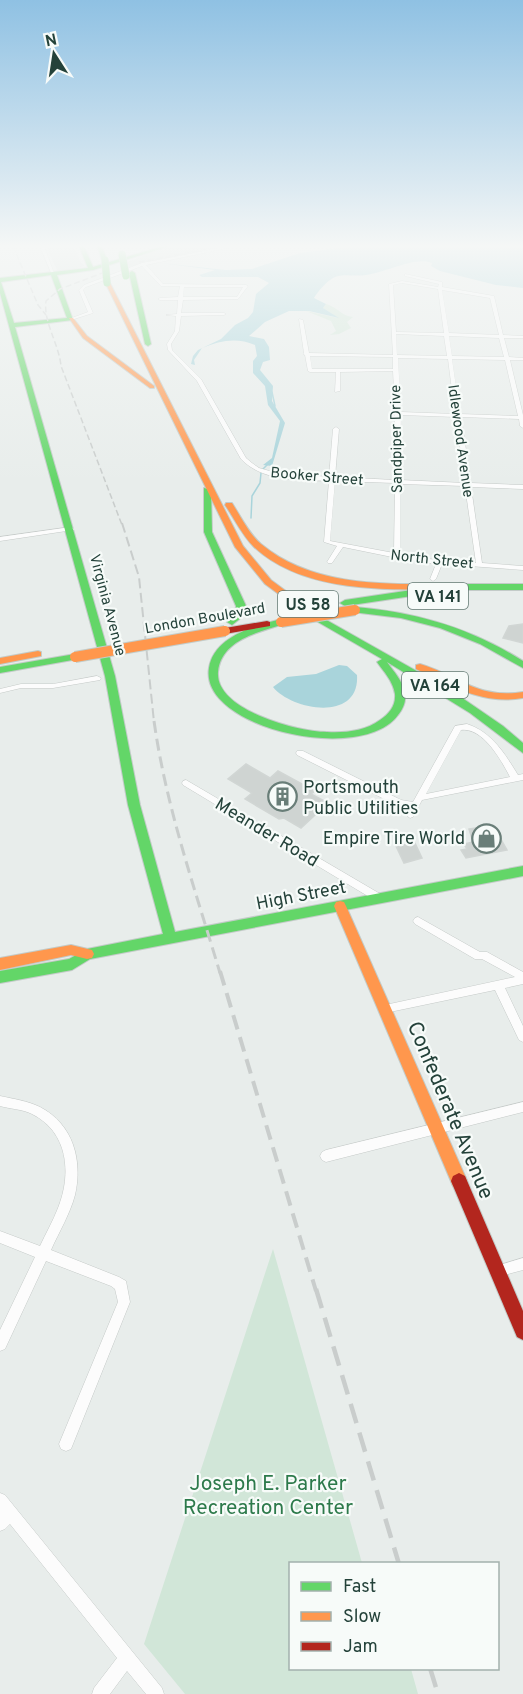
<svg xmlns="http://www.w3.org/2000/svg" width="523" height="1694" viewBox="0 0 523 1694" font-family="Overpass,sans-serif">
	<style>
		.built { fill: #d6dedb }
		.green { fill: #d1e6d8 }
		.water { fill: #a9d4db }
		.lines { fill: none; stroke-linecap: round; stroke-linejoin: round }
		.stream { stroke: #a9d4db; stroke-width: 1.5 }
		.building { fill: #cfd4d2; stroke: #d1d6d4; stroke-width: 1.5 }
		.street-casing { stroke: #c5cac8; stroke-width: 1 }
		.fast-casing { stroke: #c3cbc8; stroke-width: 2 }
		.slow-casing { stroke: #c3cbc8; stroke-width: 2 }
		.jam-casing { stroke: #c3cbc8; stroke-width: 2 }
		.street { fill: #fcfcfc; fill-rule: evenodd }
		.fast { fill: #63d668; fill-rule: evenodd }
		.slow { fill: #ff974d; fill-rule: evenodd }
		.jam { fill: #b3261e; fill-rule: evenodd }
		.rail-far4 { stroke: #c9cdcc; stroke-width: 1.5; stroke-dasharray: 6 3; stroke-linecap: butt }
		.rail-far3 { stroke: #c9cdcc; stroke-width: 2; stroke-dasharray: 10 4.5; stroke-linecap: butt }
		.rail-far2 { stroke: #c9cdcc; stroke-width: 3; stroke-dasharray: 12 6; stroke-linecap: butt }
		.rail-far1 { stroke: #c9cdcc; stroke-width: 4; stroke-dasharray: 15 8; stroke-linecap: butt }
		.rail { stroke: #c9cdcc; stroke-width: 4.5; stroke-dasharray: 20 10; stroke-linecap: butt }
		.fast-bridge-casing { stroke: #c3ccc9; stroke-width: 8; stroke-linecap: butt }
		.slow-bridge-casing { stroke: #c3ccc9; stroke-width: 12; stroke-linecap: butt }
		.fast-bridge { stroke: #63d668; stroke-width: 7 }
		.slow-bridge { stroke: #ff974d; stroke-width: 10 }
		.labels { text-anchor: middle; stroke-width: 4.5; stroke-linejoin: round; paint-order: stroke }
		.far-street-label { font-size: 15px; fill: #24423a; stroke: #f7fbf9 }
		.shield { fill: #f7fbf9; stroke: #637a73; stroke-width: 1.5 }
		.shield-label { font-size: 16px; font-weight: bold; fill: #24423a }
		.poi-label { font-size: 18px; fill: #24423a; stroke: #f7fbf9; text-anchor: start }
		.street-label { font-size: 18px; fill: #24423a; stroke: #f7fbf9 }
		.near-street-label { font-size: 21px; fill: #24423a; stroke: #f7fbf9 }
		.near-park-label { font-size: 21px; fill: #2d7a4b; stroke: #f7fbf9 }
	</style>
	<rect width="100%" height="100%" fill="#e8edeb"/>
	<path class="built" d="M46 246H73L81 263 85 266 64 272 57 270Z
		M169 246H227L129 267 127 262Z"/>
	<path class="green" d="M326 304C338 307 341 316 353 317L347 322 351 328 339 334 330 335 336 331 331 321 306 311 338 318 323 308Z
		M273 1249 362 1563 290 1564V1668L411 1669 418 1694H185L144 1644Z"/>
	<path class="water" d="M354 246H523V288L496 285 440 271 431 266 432 263C415 256 385 273 366 275 355 277 343 273 333 278 325 283 319 290 314 298L326 304 323 308 339 318 309 311H289L265 322 249 336 264 339 269 347 270 360 263 362 260 370 273 386 272 401 285 423 272 466 263 465 272 458 280 421 268 405 265 386 253 373V361L257 356 255 345C236 337 220 341 202 348L194 360 195 365 191 364 193 356 198 350 221 339 235 325 248 318 253 312 256 294 269 283 258 277H202L199 275 215 270 160 263 226 270 252 269 300 253Z
		M339 665 347 666 357 675C360 723 291 710 273 687L287 677 316 674Z"/>
	<g class="lines">
		<path class="stream" d="M272 392 275 406
			M263 469 268 464
			M251 518 252 496 260 483 261 473"/>
	</g>
	<path class="building" d="M523 624V643L503 638 509 626Z
		M246 764 270 778 278 771 315 791 311 794 328 803 301 828 284 818 279 819 245 799 252 793 228 779Z
		M493 825 507 850 466 858 461 850 467 849 464 844 473 842 469 829Z
		M415 843 422 858 404 863 396 846Z"/>
	<g class="lines">
		<defs>
			<path id="street" d="M40 246H44L55 276 52 275Z
				M231 246H237L146 265 163 284 246 285 248 286 238 299 183 300 181 313H224L226 314 224 315 181 316 179 331 171 344 172 350 201 379 246 458 252 463 259 468 273 472 329 477 333 429 336 427 339 429 335 477 395 480V408L393 371 340 372V391L335 392 336 372H310L308 371 305 355 303 354 304 353 299 319 303 320 309 353 393 355 389 284 402 281 438 287 439 284 405 276V274L442 282V287L494 296 503 335 523 336V338H504L509 357 523 358V360H510L523 415V428L520 426 519 419 461 417 471 483 523 485V489L471 487 482 563 523 566V570L442 564 436 579 433 581 430 579 436 564 397 558 343 547 332 563H328L327 562 337 546 324 542 329 481C300 480 263 482 241 459L197 381 168 350 167 344 175 331 176 316 166 315 177 314 178 300H160L158 299 160 298 178 297 180 286H161L142 266 86 287 83 290 93 313 71 320 69 319 88 312 79 290 84 285 142 263ZM402 283 438 289 444 333 396 332 393 285ZM184 287H243L237 297H183ZM442 290 490 298 499 335 449 333ZM396 334 444 336 447 356 397 355ZM449 336 499 338 504 357 452 356ZM310 356 393 357V369H312ZM398 358 448 359 455 414 401 412ZM452 359 505 360 518 416 460 414ZM401 415 456 417 465 483 400 480ZM335 481 395 483 394 553 330 541ZM400 484 465 486 476 563 428 559 400 554Z
				M71 527 74 529 73 530 0 541V537Z
				M97 676 101 678 100 680 53 688H21L0 693V689L21 684H53Z
				M467 724C492 732 505 754 518 775L523 774V780L422 800 413 817 410 818 406 815 410 807 396 805 297 755 296 753 297 751H303L401 800 413 802 455 726ZM461 730C483 727 501 760 510 777L426 794Z
				M186 780 382 895 384 898 382 901H376L183 785 182 783 183 781Z
				M418 917 480 952H487L523 972V984L505 988 523 1026V1042L519 1040 495 990 385 1013 381 1012 380 1009 381 1006 385 1005 515 977 482 959H475L415 924 413 921 415 918Z
				M0 1096C14 1099 28 1101 40 1107 73 1124 83 1160 75 1195 70 1214 59 1232 51 1250L119 1277 126 1281 130 1302 71 1449 66 1451 61 1449 59 1444 118 1302 115 1289 111 1286 46 1261 5 1349 0 1351V1330L35 1257 0 1243V1231L40 1246C46 1233 53 1221 58 1208 72 1173 68 1132 32 1114 22 1109 10 1109 0 1106Z
				M523 1102V1112L326 1162 322 1160 320 1156 322 1152 326 1150Z
				M523 1258V1270L497 1277 493 1275 491 1271 493 1267Z
				M0 1493 5 1495 162 1688 164 1694H146L127 1671 110 1694H92L94 1688 117 1658 10 1524 5 1529 0 1531Z"/>
			<path id="fast" d="M79 246H84L93 267 163 246H170L93 270 57 275 73 320 15 327 115 676 140 805 175 932 523 866V876L90 959 72 970 0 983V971L69 959 87 949 163 934 128 805 105 676 0 293V278L88 268ZM51 275 67 318 14 323 1 282Z
				M97 246H102L107 261 102 260Z
				M132 271 135 273 151 344 148 346 145 344 129 273Z
				M204 488 211 490 212 532 246 606 242 617 232 625 227 622 235 614 236 606 204 532Z
				M452 584H523V590H452L345 606 340 603 345 600Z
				M355 607C416 612 471 628 523 661V668L480 644 440 628 401 618 352 612 350 610Z
				M314 613 452 691 503 726 523 743V753L470 713 387 662C394 672 403 681 405 694 406 702 403 709 398 715 362 765 199 728 209 668 214 636 255 626 281 619L284 620V624C259 632 221 640 218 672 215 710 298 732 327 732 345 733 365 731 380 720 389 714 396 706 395 694 393 681 384 672 377 662L382 659 311 618V614Z
				M75 654 78 655V659L0 673V667Z"/>
			<path id="slow" d="M105 282 110 283 243 546 271 580 317 614V618H311L265 584 235 547Z
				M69 318H73L87 336 154 386V388H150L83 338Z
				M226 503H232C241 517 249 534 261 544 314 588 388 584 452 584L457 587 452 590C387 589 305 594 254 547 242 535 234 518 225 505Z
				M38 651 41 652V656L0 664V658Z
				M420 664C460 676 476 699 523 692V698C483 705 451 686 416 669V665Z
				M340 901 344 902 346 906 465 1176 467 1181 465 1186 459 1189 453 1186 334 906 336 902Z
				M71 945 92 950 94 954 92 958 87 959 71 955 0 970V958Z"/>
			<path id="jam" d="M267 621 270 622V626L225 634 220 631 225 628Z
				M459 1173 465 1176 523 1311V1340L517 1337 451 1181 453 1176Z"/>
		</defs>
		<use href="#street" class="street-casing"/>
		<use href="#fast" class="fast-casing"/>
		<use href="#slow" class="slow-casing"/>
		<use href="#jam" class="jam-casing"/>
		<use href="#street" class="street"/>
		<use href="#fast" class="fast"/>
		<use href="#slow" class="slow"/>
		<use href="#jam" class="jam"/>
		<path class="rail-far4" d="M13 246 38 305 46 315
			M139 262 224 246
			M105 272 60 289 46 301C43 322 59 344 61 366L122 525"/>
		<path class="rail-far3" d="M122 523 139 577 154 722"/>
		<path class="rail-far2" d="M154 721C166 807 195 889 220 973"/>
		<path class="rail-far1" d="M220 971 316 1291"/>
		<path class="rail" d="M316 1289 399 1564
			M430 1668 438 1694"/>
		<defs>
			<path id="fast-bridge" d="M122 254 126 276
				M105 260 107 283"/>
			<path id="slow-bridge" d="M281 622 355 610
				M75 657 225 631"/>
		</defs>
		<use href="#fast-bridge" class="fast-bridge-casing"/>
		<use href="#slow-bridge" class="slow-bridge-casing"/>
		<use href="#fast-bridge" class="fast-bridge"/>
		<use href="#slow-bridge" class="slow-bridge"/>
	</g>
	<linearGradient id="sky" x2="0" y2="1"><stop stop-color="#8fc1e3"/><stop offset="0.51" stop-color="#f5f7f6"/><stop offset="1" stop-color="#f5f7f6" stop-opacity="0"/></linearGradient>
	<rect width="523" height="483" fill="url(#sky)"/>
	<defs>
		<symbol id="building-ring" viewBox="-11 -11 22 22"><circle r="9.5" fill="#f7fbf9" stroke="#697e78" stroke-width="1.5"/><path d="M-4-6H4V6H1V3H-1V6H-4ZM-2.5-4.3h1.7v1.8h-1.7ZM.8-4.3h1.7v1.8H.8ZM-2.5-1h1.7V.8h-1.7ZM.8-1h1.7V.8H.8Z" fill="#697e78"/></symbol>
		<symbol id="shop-ring" viewBox="-11 -11 22 22"><circle r="9.5" fill="#f7fbf9" stroke="#697e78" stroke-width="1.5"/><path d="M-5-2.5h2.3a2.7 3.5 0 0 1 5.4 0H5L5.5 6h-11ZM-1.5-2.5h3a1.5 2.3 0 0 0-3 0Z" fill="#697e78"/></symbol>
	</defs>
	<g fill-rule="evenodd">
		<use href="#building-ring" x="266" y="780" width="33" height="33"/>
		<use href="#shop-ring" x="470" y="822" width="33" height="33"/>
	</g>
	<g class="labels">
		<g class="far-street-label">
			<text transform="translate(396 439) rotate(-91)" y="5">Sandpiper Drive</text>
			<text transform="translate(461 441) rotate(82)" y="5">Idlewood Avenue</text>
			<text transform="translate(317 476) rotate(5)" y="5">Booker Street</text>
			<text transform="translate(432 559) rotate(6)" y="5">North Street</text>
			<text transform="translate(108 605) rotate(75)" y="5">Virginia Avenue</text>
			<text transform="translate(205 618) rotate(-10)" y="5">London Boulevard</text>
		</g>
		<g class="shield">
			<rect x="408" y="583" width="60" height="26" rx="4.5"/>
			<rect x="278" y="591" width="60" height="26" rx="4.5"/>
			<rect x="402" y="672" width="66" height="26" rx="4.5"/>
		</g>
		<g class="shield-label">
			<text x="438" y="602">VA 141</text>
			<text x="308" y="610">US 58</text>
			<text x="435" y="691">VA 164</text>
		</g>
		<g class="poi-label">
			<text x="303" y="793">Portsmouth<tspan x="303" dy="21">Public Utilities</tspan></text>
			<text x="465" y="844" text-anchor="end">Empire Tire World</text>
		</g>
		<g class="street-label">
			<text transform="translate(267 832) rotate(31)" y="6">Meander Road</text>
			<text transform="translate(301 895) rotate(-11)" y="6">High Street</text>
		</g>
		<g class="near-street-label">
			<text transform="translate(451 1110) rotate(67)" y="7">Confederate Avenue</text>
		</g>
		<g class="near-park-label">
			<text x="268" y="1490">Joseph E. Parker<tspan x="268" dy="24">Recreation Center</tspan></text>
		</g>
	</g>
	<rect x="289" y="1562" width="210" height="108" fill="#f7fbf9" stroke="#a3b1ad" stroke-width="1.5"/>
	<rect x="301" y="1582" width="30" height="9" fill="#63d668" stroke="#a3b1ad" stroke-width="1.5"/>
	<text x="343" y="1592" font-size="18" fill="#24423a">Fast</text>
	<rect x="301" y="1612" width="30" height="9" fill="#ff974d" stroke="#a3b1ad" stroke-width="1.5"/>
	<text x="343" y="1622" font-size="18" fill="#24423a">Slow</text>
	<rect x="301" y="1642" width="30" height="9" fill="#b3261e" stroke="#a3b1ad" stroke-width="1.5"/>
	<text x="343" y="1652" font-size="18" fill="#24423a">Jam</text>
	<g transform="translate(54 54) rotate(348)" stroke="#f7fbf9" stroke-width="4.5" paint-order="stroke">
	<path d="M0-4.5L10 22L0 15L-10 22Z" fill="#24423a"/>
	<text y="-9" font-size="16" font-weight="bold" text-anchor="middle" fill="#24423a">N</text>
	</g>
</svg>
